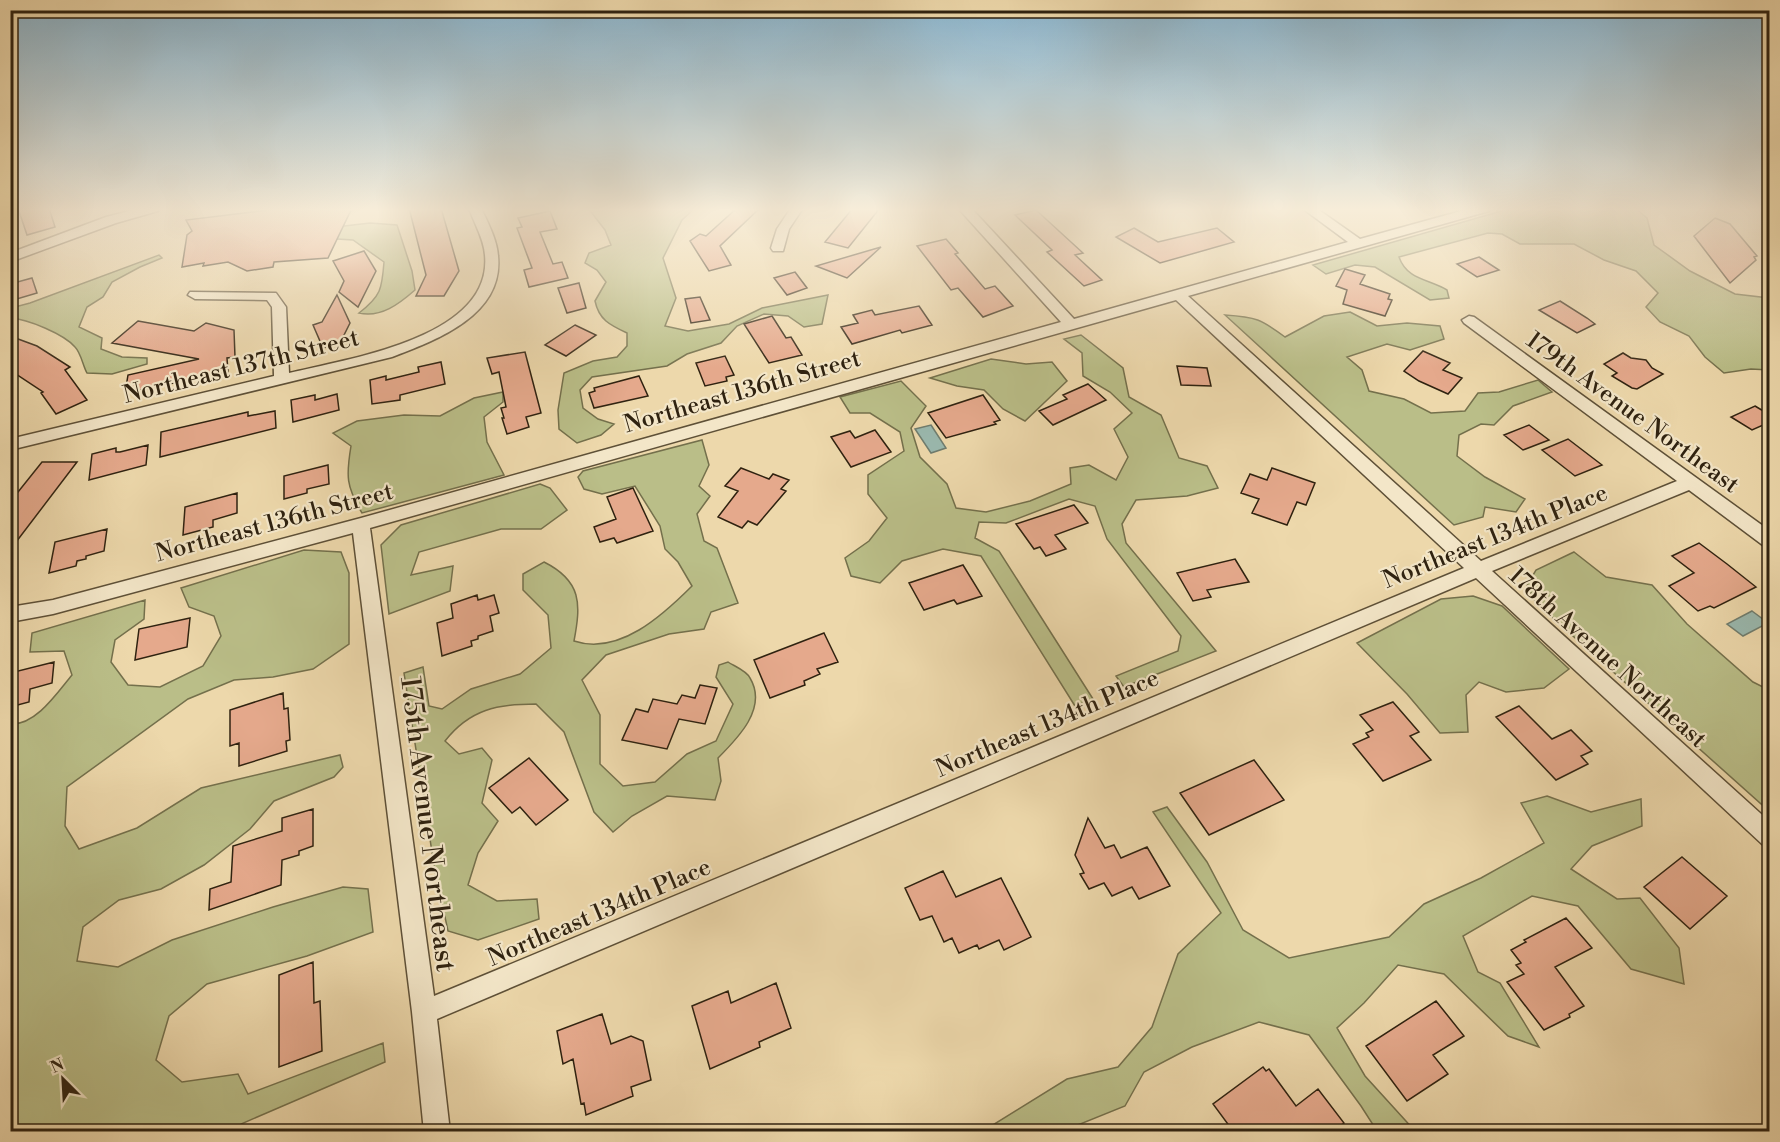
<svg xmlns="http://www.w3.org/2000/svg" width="1780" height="1142" viewBox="0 0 1780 1142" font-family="'Libre Bodoni',serif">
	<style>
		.green { fill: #babe88; stroke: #74704c; stroke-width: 1.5 }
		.water { fill: #9ab9af; stroke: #6f7d6f; stroke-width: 1.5 }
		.building { fill: #e5a98c; stroke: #2f2210; stroke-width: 1.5 }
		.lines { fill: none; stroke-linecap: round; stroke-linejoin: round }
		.minor-casing { stroke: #5e5037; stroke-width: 3 }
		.minor { fill: #f3e6c8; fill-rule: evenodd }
		.labels { text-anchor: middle; stroke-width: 4.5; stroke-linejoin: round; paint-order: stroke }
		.street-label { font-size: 24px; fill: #2f2210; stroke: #f3e6c8 }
		.near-street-label { font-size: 28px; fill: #2f2210; stroke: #f3e6c8 }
	</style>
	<rect width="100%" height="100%" fill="#edd8ab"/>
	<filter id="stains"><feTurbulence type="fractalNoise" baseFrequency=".00333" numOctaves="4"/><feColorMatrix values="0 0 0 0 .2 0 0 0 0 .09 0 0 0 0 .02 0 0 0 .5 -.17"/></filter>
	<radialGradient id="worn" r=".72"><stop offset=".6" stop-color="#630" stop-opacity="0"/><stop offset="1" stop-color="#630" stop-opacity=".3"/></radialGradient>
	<path class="green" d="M588 208H695L682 220 663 258 676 298 665 326 688 331 729 324 762 308 828 295 822 324 804 327 788 316 764 314 737 326 721 343 687 354 667 366 592 377 580 390 583 408 598 419 614 424 601 435 577 443 559 429 558 410 564 373 593 361 617 357 627 346V333C610 325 599 320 595 301L606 282 597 270 585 263 589 253 611 245 605 230Z
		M1512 208H1635L1647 218 1654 245 1690 271 1735 294 1769 298V370L1751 369 1724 373 1705 357 1689 336 1660 322 1646 307 1658 293 1636 271 1604 260 1574 244H1520L1502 234 1488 233 1399 257C1407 280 1429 279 1447 290L1449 298 1430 300 1375 267 1355 265 1326 274 1313 265Z
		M370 223 397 225 412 271 415 290C399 304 381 318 359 313 381 296 382 289 384 262L353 240 322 238 327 228Z
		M159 255 162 258 140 267 112 282 103 297 87 307 79 327 102 338 101 349 122 357 147 358V364L112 374 87 373C83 366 81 353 75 347 64 334 27 319 11 318V308L30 303Z
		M1350 312 1377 326 1407 323 1440 326 1444 339 1410 350 1387 344 1347 357 1362 370 1369 391 1404 399 1431 413 1465 411 1478 393 1499 392 1538 380 1552 392 1513 406 1494 425 1481 424 1459 435 1457 456 1485 477 1525 499 1516 512 1485 507 1483 517 1454 525 1225 315C1256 317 1261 319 1285 337L1324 316Z
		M1081 335 1123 368 1129 397 1161 415 1179 458 1207 466 1218 488 1187 496 1136 500 1122 524 1126 543 1216 651 1124 687 1116 676 1178 651 1181 636 1107 539 1095 506 1069 499 1006 523 979 522 975 538 999 551 1093 699 1075 706 981 556 943 549 902 561 880 583 851 576 845 558 869 541 887 518 868 494V475L904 451 900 432 870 413H850L840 397 901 381 926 406 911 428 920 457 947 484 956 508 986 512 1030 501 1071 484 1070 468 1089 465 1116 480 1128 457 1114 429 1132 413 1110 392 1083 376 1082 353 1064 339Z
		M991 359 1026 364 1052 362 1067 381 1025 421 1003 409 984 390 957 386 930 378Z
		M503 392V402L484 417 487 442 504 475 362 513C346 486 346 476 351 446L333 433 357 421 404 415 440 416 474 398Z
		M702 440 709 465 699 486 710 496 697 514 704 541 717 548 738 603 711 612 704 629 669 634 606 655 582 680 600 715V764L623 786 655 782 687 754 716 741 733 704 716 677 719 665 728 662C734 666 747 671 750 678 768 708 738 738 718 758L721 781 715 800 667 796 632 816 613 832 594 812 564 732 536 704C498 704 470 709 445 741L459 754 482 748 492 760 482 803 498 821 478 853 468 885 497 901 537 899 539 919 478 940 448 931 435 871 404 673 423 667 429 706 442 709 471 689 520 674 551 648 548 615 523 590V574L544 562C582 581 581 604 574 641 619 656 663 615 692 586L678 562 665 549 660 526 635 486 602 494 584 489 578 477 583 471Z
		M540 484 550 488 567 510 541 529H501L419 552 411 575 453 566 450 591 389 614 381 545 401 525Z
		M304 550 341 552 349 573V644L313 669 273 677 234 680 188 699 67 787 65 826 79 849 137 828 201 788 340 755 343 767 334 777 274 801 250 829 204 865 161 889 119 900 83 927 77 961 118 967 172 940 273 907 343 887 368 889 373 932 307 956 207 984 169 1016 156 1060 182 1082 238 1074 248 1094 383 1043 385 1062 241 1124 236 1131H11V724C36 725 57 693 72 675L64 651 30 652 32 633 145 600 144 619 115 640 111 662 128 685 160 687 203 666 221 636 214 616 189 607 181 588Z
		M1574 552 1606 577 1652 585 1687 624 1753 682 1769 690V811L1536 603 1527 585 1536 570Z
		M1473 596 1502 606 1569 669 1544 688 1506 692 1479 682 1466 695 1468 732 1440 733 1407 694 1357 643 1441 599Z
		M1547 796 1591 812 1641 799 1642 826 1592 846 1571 869 1617 899 1640 898 1679 948 1684 984 1631 969 1578 906 1532 896 1463 936 1478 972 1500 983 1539 1047 1508 1036 1444 974 1398 965 1364 1003 1337 1028 1365 1076 1415 1131H1377L1361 1106 1309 1035 1259 1022 1192 1047 1144 1072 1125 1106 1063 1131H983L1067 1079 1118 1067 1152 1027 1178 954 1221 913 1153 812 1167 807 1207 862 1243 930 1289 958 1389 937 1424 904 1481 878 1544 843 1521 803Z"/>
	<path class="water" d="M931 425 946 448 931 453 915 429Z
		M1752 611 1768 623 1743 636 1727 624Z"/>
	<path class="building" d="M18 208H49L55 227 27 235Z
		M284 208H352L328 258 274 262 273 267 247 271 228 262 203 266 204 263 182 267 187 235 192 231 186 220Z
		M409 208H441L459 271 444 296H416L426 275Z
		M737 208H760L720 246 731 265 709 271 690 241 700 234 706 236Z
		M853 208H880L848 248 825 242Z
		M1036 210 1083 253 1075 255 1102 280 1084 286 1047 252 1052 250 1015 215Z
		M550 211 557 229 540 232 553 264 562 262 568 278 529 287 524 270 532 268 517 228 522 227 518 218Z
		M1715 218 1730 224 1757 256 1754 257 1756 260 1730 283 1694 236Z
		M1134 228 1158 242 1217 228 1234 242 1160 263 1116 237Z
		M946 239 958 253 955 254 985 289 995 286 1013 306 983 317 958 288 951 290 917 246Z
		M881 247 847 278 816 266Z
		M364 251 376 271 358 307 339 292 344 281 333 261Z
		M1479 257 1499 270 1477 277 1457 264Z
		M1345 269 1365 275 1360 284 1390 294 1388 299 1392 300 1385 316 1343 304 1347 290 1336 286Z
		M795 272 807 288 787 295 774 278Z
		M32 278 37 293 10 301V284Z
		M579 283 586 308 567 313 558 288Z
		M337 295 350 323 340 343 323 348 313 325 322 322Z
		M700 297 710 320 691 323 685 299Z
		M1560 301 1587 318 1595 324 1577 333 1539 310Z
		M919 306 932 325 902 333 900 330 852 344 841 327 858 323 853 315 872 310 875 315Z
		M772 316 786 338 791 337 802 355 769 363 744 324Z
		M138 321 194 331 206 323 234 330 235 357 227 358 228 372 125 393 128 375 199 359 112 343Z
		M575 325 596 335 566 356 545 345Z
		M10 336 37 346 70 367 65 370 87 400 56 414 41 393 43 392 10 370Z
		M1423 351 1450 363 1443 370 1462 378 1448 394 1419 381 1404 371Z
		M525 352 541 413 526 417 529 427 507 434 502 418H504L501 408 506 407 499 372 492 374 487 358Z
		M1623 353 1631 358 1646 360 1652 368 1663 374 1637 389 1632 388 1612 376 1617 373 1604 364Z
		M725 356 734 375 726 377 727 381 705 386 696 363Z
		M441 362 445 384 400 395V400L372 404 370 380 386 376V380L419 372 418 367Z
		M1177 366 1207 368 1211 386 1181 385Z
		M639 376 648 396 594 408 589 393 595 391 594 388Z
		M1088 384 1106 400 1053 425 1039 411 1067 399 1063 395Z
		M337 394 339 410 293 422 291 400 315 395V400Z
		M983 395 1000 420 994 422 996 424 946 438 928 413Z
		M1755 406 1770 415V422L1752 430 1731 417Z
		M275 411 276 428 160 457 161 432 248 412V416Z
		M1529 425 1549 440 1523 450 1504 435Z
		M875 430 891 452 851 467 831 437 850 431 855 438Z
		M1568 439 1602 465 1575 476 1542 450Z
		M148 445 146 465 89 480 92 454 116 448V452H120Z
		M42 462H77L10 550V502Z
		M328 465 329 484 307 489V493L284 499V476Z
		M741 468 769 479 773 474 789 480 781 489 786 491 757 525 748 521 742 528 718 517 738 491 725 486Z
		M1272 468 1315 483 1306 505 1297 502 1287 525 1252 513 1259 499 1241 493 1250 474 1267 480Z
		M633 488 653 531 617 543 614 538 600 542 594 527 616 519 607 497Z
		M237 493V513L213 520V527L183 535 185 507Z
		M1074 505 1088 523 1055 535 1066 549 1046 556 1040 547 1034 549 1016 524Z
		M107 529 104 551 86 556V559L77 561 76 566 49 573 55 542Z
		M1699 543 1727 564 1756 587 1714 608 1710 606 1698 611 1669 586 1694 573 1672 556Z
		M1235 559 1249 582 1207 590 1211 597 1193 601 1177 573Z
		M963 565 982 596 957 604 954 600 924 610 909 583Z
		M477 595 478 600 494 595 499 613 490 616 493 631 478 636V639L471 641 472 646 442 656 437 623 453 618 451 604Z
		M190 618 187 647 135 660 139 629Z
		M824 633 838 662 817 669 820 674 804 681 805 685 770 698 754 660Z
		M54 662 52 683 30 689 29 702 10 707V673Z
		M700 685 717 688 705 724 679 719 667 749 622 740 636 709 648 712 653 699 677 704 682 695 695 698Z
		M283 693 284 709 288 708 290 740 286 741 287 751 239 766V743L230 746V710Z
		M1393 702 1419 732 1410 736 1431 760 1383 781 1353 744 1369 737 1366 733 1373 730 1360 715Z
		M1519 706 1552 739 1571 730 1592 751 1581 756 1588 764 1556 780 1496 717Z
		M529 758 568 800 536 825 520 807 512 813 489 788Z
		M1254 760 1284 800 1209 835 1180 793Z
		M313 809V846L299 851V855L282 860 281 885 209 910 210 889 231 882 233 846 282 831V818Z
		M1088 818 1105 848 1114 845 1121 858 1147 847 1170 886 1139 899 1132 887 1112 896 1104 883 1089 889 1080 874 1084 873 1075 855Z
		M1682 857 1727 896 1690 929 1644 887Z
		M943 871 956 897 1001 878 1031 937 1004 950 999 940 979 949 977 945 959 953 952 938 944 942 932 916 920 920 905 888Z
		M1566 918 1592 948 1555 967 1584 1006 1569 1014 1570 1017 1544 1030 1507 982 1524 974 1516 965 1521 963 1511 950 1526 942 1524 940Z
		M313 962 314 1003 320 1001 322 1051 279 1067V975Z
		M776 983 791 1028 759 1042 760 1047 710 1069 692 1006 728 991 731 1003Z
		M1436 1001 1464 1036 1433 1055 1448 1074 1407 1101 1366 1046Z
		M602 1014 611 1044 631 1036 643 1041 651 1080 631 1087 633 1096 586 1115 584 1103 581 1104 573 1059 563 1064 557 1031Z
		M1263 1067 1266 1071 1269 1069 1296 1106 1318 1089 1344 1123 1333 1131H1233L1213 1104Z"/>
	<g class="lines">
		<defs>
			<path id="minor" d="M141 208H160L158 211 116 223 10 262V253L106 217Z
				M469 208H481C488 223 497 240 498 256 504 315 437 340 392 357L10 450V439L274 376 272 307 267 300 195 299 188 295 190 292 276 293 286 307 289 373C347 359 493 338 485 255 484 239 474 223 469 208Z
				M791 208H803L789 229 783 251H773L771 248 777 229Z
				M958 208H971L1074 319 1348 242 1302 208H1316L1360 239 1472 208H1491L1489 211 1188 296 1481 561 1677 481 1464 323 1462 320 1469 316 1474 317 1770 531V547L1764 546 1689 490 1492 571 1770 822V847L1762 844 1476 578 437 1019 450 1132H424L412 1012 353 533 53 614 10 622V607L53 600 361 518 1061 322ZM1176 300 1464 568 434 996 370 528Z"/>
		</defs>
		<use href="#minor" class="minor-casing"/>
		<use href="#minor" class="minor"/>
	</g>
	<linearGradient id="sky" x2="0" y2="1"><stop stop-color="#89b6d1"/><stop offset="0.57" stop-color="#f7edd9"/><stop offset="1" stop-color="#f7edd9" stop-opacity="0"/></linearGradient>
	<rect width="1780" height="368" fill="url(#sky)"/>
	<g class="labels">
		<g class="street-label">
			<text transform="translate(241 366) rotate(-14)" y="8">Northeast 137th Street</text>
			<text transform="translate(742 391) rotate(-16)" y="8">Northeast 136th Street</text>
			<text transform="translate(1633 412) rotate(36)" y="8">179th Avenue Northeast</text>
			<text transform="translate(274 522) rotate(-15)" y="8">Northeast 136th Street</text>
			<text transform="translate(1495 536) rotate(-22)" y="8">Northeast 134th Place</text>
			<text transform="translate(1608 657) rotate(42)" y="8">178th Avenue Northeast</text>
			<text transform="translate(1047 723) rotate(-23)" y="8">Northeast 134th Place</text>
			<text transform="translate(599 912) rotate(-23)" y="8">Northeast 134th Place</text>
		</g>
		<g class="near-street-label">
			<text transform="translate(429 824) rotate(83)" y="10">175th Avenue Northeast</text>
		</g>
	</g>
	<rect width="1780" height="1142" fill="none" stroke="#edd8ab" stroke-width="36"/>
	<rect x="12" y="12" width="1756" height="1118" fill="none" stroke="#2f2210" stroke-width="3"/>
	<rect x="18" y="18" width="1744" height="1106" fill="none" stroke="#2f2210" stroke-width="1.5"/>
	<g transform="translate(63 1079) rotate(336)" stroke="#f3e6c8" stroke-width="4.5" paint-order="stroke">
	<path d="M0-4.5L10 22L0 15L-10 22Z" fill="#2f2210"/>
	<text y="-9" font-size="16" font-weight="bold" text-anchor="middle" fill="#2f2210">N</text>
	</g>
	<rect width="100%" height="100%" filter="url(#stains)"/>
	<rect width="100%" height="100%" fill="url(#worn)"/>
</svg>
